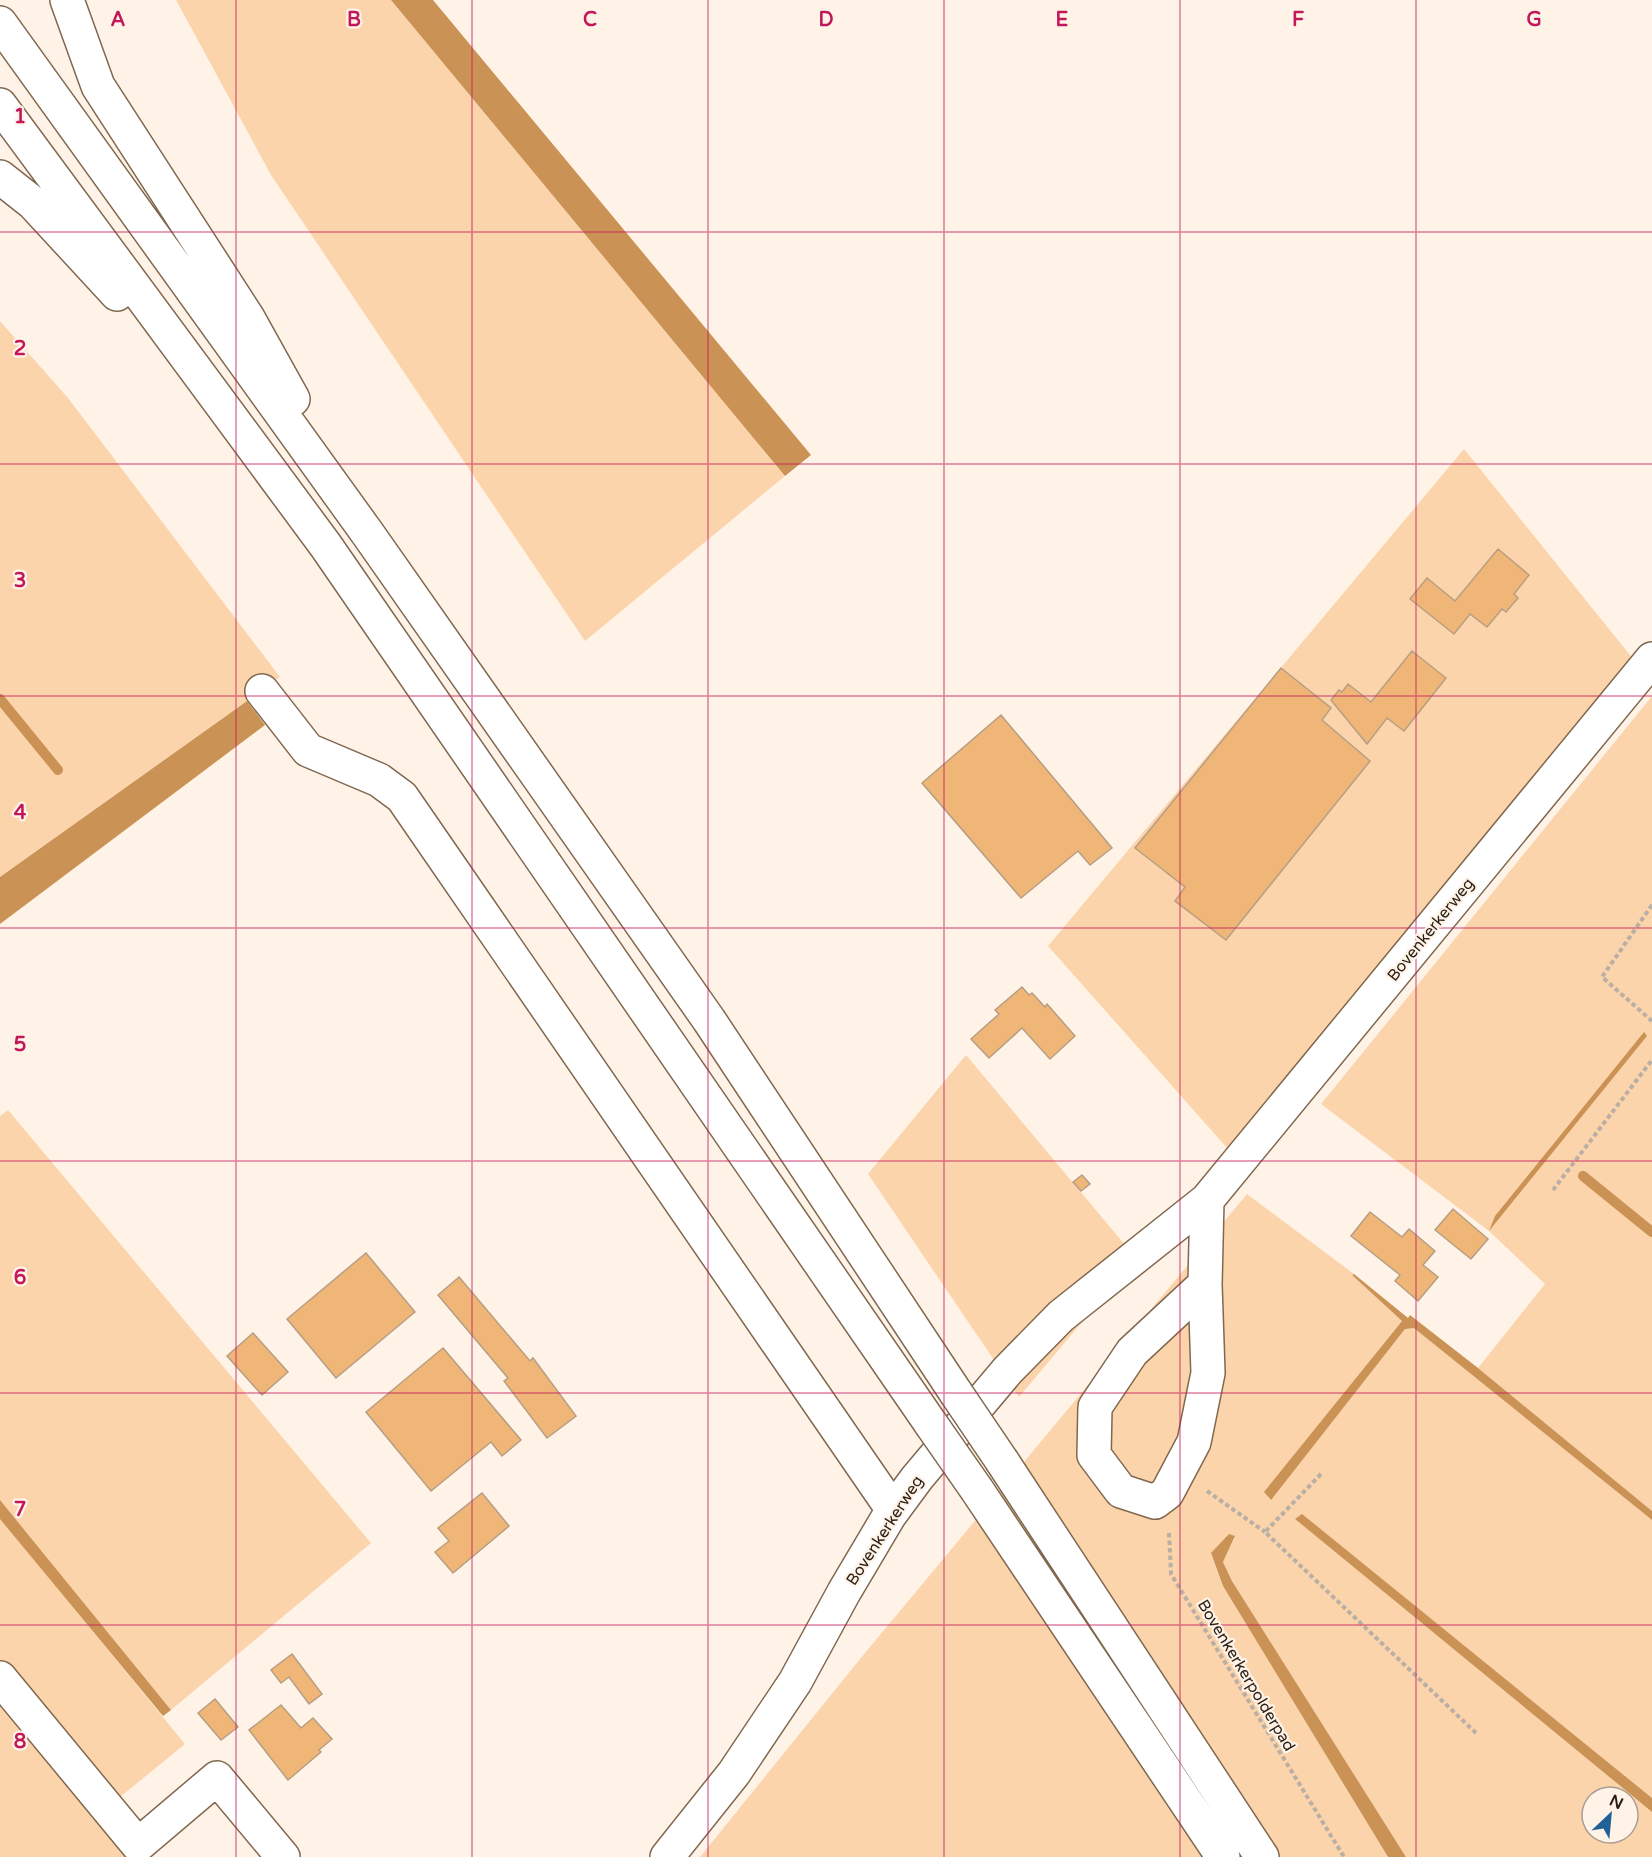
<svg xmlns="http://www.w3.org/2000/svg" width="1652" height="1857" viewBox="0 0 1652 1857" font-family="'Varela Round',sans-serif">
	<style>
		.green { fill: #fcd4ab; fill-rule: evenodd }
		.water { fill: #ca9254 }
		.lines { fill: none; stroke-linecap: round; stroke-linejoin: round }
		.stream { stroke: #ca9254; stroke-width: 10 }
		.building { fill: #f0b678; stroke: #b79e83; stroke-width: 1.5 }
		.minor-casing { stroke: #80684f; stroke-width: 36 }
		.highway-casing { stroke: #80684f; stroke-width: 36 }
		.path { stroke: #baafa4; stroke-width: 4; stroke-dasharray: 4.5 3; stroke-linecap: butt }
		.minor { stroke: #fff; stroke-width: 33 }
		.highway { stroke: #fff; stroke-width: 33 }
		.highway-bridge-casing { stroke: #80684f; stroke-width: 36; stroke-linecap: butt }
		.highway-bridge { stroke: #fff; stroke-width: 33 }
		.grid { fill: none; stroke: #c2185b; stroke-width: 1.5; stroke-opacity: 0.55 }
		.labels { text-anchor: middle; stroke-width: 4.5; stroke-linejoin: round; paint-order: stroke }
		.street-label { font-size: 16px; fill: #291f15; stroke: #fff3e8 }
		.grid-label { font-size: 20px; text-anchor: middle; font-weight: bold; fill: #c2185b; stroke: #fff3e8; stroke-width: 4.5; stroke-linejoin: round; paint-order: stroke }
	</style>
	<rect width="100%" height="100%" fill="#fff3e8"/>
	<path class="green" d="M176 0H391L785 476 585 641 271 175Z
		M0 321 68 398 280 677 0 877Z
		M1464 449 1634 660 1470 861 1228 1149 1048 946Z
		M1652 696V1511L1478 1368 1545 1284 1489 1231 1321 1104Z
		M966 1055 1136 1258 1019 1397 868 1174Z
		M8 1110 371 1543 171 1710 0 1500V1116Z
		M1247 1194 1354 1274 1352 1275 1402 1321 1265 1492 1270 1500 1406 1328H1415L1652 1520V1798L1302 1515 1295 1519 1652 1812V1857H1406L1232 1581 1223 1562 1235 1537 1211 1554 1223 1586 1388 1857H700L860 1659ZM1592 1797H1628V1833H1592Z
		M0 1518 185 1744 103 1811 140 1857H0Z"/>
	<path class="water" d="M391 0H433L811 455 785 476Z
		M247 701 265 725 0 924V877Z
		M1644 1032 1647 1036 1489 1231 1495 1216Z
		M1354 1274 1408 1318 1410 1315 1478 1368 1652 1511V1520L1414 1328 1405 1329 1271 1500 1264 1492 1402 1321 1352 1275Z
		M0 1500 171 1710 163 1716 0 1519Z
		M1302 1514 1652 1798V1812L1295 1519Z
		M1229 1534 1235 1536 1223 1562 1232 1581 1406 1857H1388L1223 1586 1211 1553Z"/>
	<g class="lines">
		<path class="stream" d="M0 699 58 770
			M1583 1176 1652 1232"/>
	</g>
	<path class="building" d="M1498 549 1529 575 1514 594 1518 598 1506 612 1502 609 1487 627 1470 614 1454 634 1410 599 1427 578 1455 601Z
		M1412 651 1446 678 1404 731 1387 718 1367 744 1331 700 1339 690 1342 692 1348 684 1371 702Z
		M1281 668 1331 708 1322 720 1370 761 1226 940 1175 901 1185 887 1135 848Z
		M1001 715 1112 848 1090 865 1078 851 1021 898 922 783Z
		M1022 987 1029 995 1032 993 1045 1007 1047 1004 1075 1036 1050 1059 1022 1028 989 1058 971 1039 999 1014 995 1010Z
		M1082 1175 1090 1184 1081 1191 1073 1182Z
		M1453 1209 1488 1239 1471 1259 1435 1230Z
		M1370 1212 1402 1237 1409 1229 1435 1251 1423 1265 1438 1277 1418 1301 1395 1281 1400 1275 1351 1236Z
		M366 1253 415 1312 336 1378 287 1319Z
		M459 1277 530 1361 533 1358 576 1416 547 1438 504 1381 508 1378 438 1295Z
		M253 1333 288 1372 262 1395 227 1356Z
		M443 1348 521 1440 502 1456 491 1442 431 1491 366 1412Z
		M482 1493 509 1526 453 1573 435 1552 449 1541 438 1528Z
		M292 1654 322 1694 309 1704 289 1677 281 1683 271 1670Z
		M215 1699 238 1727 221 1740 198 1713Z
		M281 1705 301 1728 313 1718 332 1739 319 1750 321 1752 288 1780 249 1730Z"/>
	<g class="lines">
		<defs>
			<path id="minor" d="M262 691 308 750 379 780 402 797 893 1510
				M1205 1284 1132 1352 1095 1407 1094 1455 1121 1491 1155 1502 1167 1493 1194 1442 1208 1373 1205 1284 1207 1200
				M0 1678 138 1845 217 1778 283 1857
				M667 1857 734 1773 795 1682 844 1592 889 1516 917 1478 1007 1371 1061 1316 1207 1200 1652 659"/>
			<path id="highway" d="M67 0 98 86 248 318 293 399
				M0 23 368 534 709 1020 956 1393
				M0 105 326 546 931 1424
				M0 177 33 203 117 294
				M1002 1461 1262 1857
				M977 1490 1223 1857"/>
		</defs>
		<use href="#minor" class="minor-casing"/>
		<use href="#highway" class="highway-casing"/>
		<path class="path" d="M1652 905 1602 977 1652 1021
			M1553 1190 1652 1060
			M1321 1474 1265 1532 1476 1733
			M1207 1491 1265 1532
			M1169 1533 1171 1574 1344 1857"/>
		<use href="#minor" class="minor"/>
		<use href="#highway" class="highway"/>
		<defs>
			<path id="highway-bridge" d="M956 1393 1002 1461
				M931 1424 977 1490"/>
		</defs>
		<use href="#highway-bridge" class="highway-bridge-casing"/>
		<use href="#highway-bridge" class="highway-bridge"/>
	</g>
	<path class="grid" d="M236 0V1857M472 0V1857M708 0V1857M944 0V1857M1180 0V1857M1416 0V1857M0 232H1652M0 464H1652M0 696H1652M0 928H1652M0 1161H1652M0 1393H1652M0 1625H1652"/>
	<g class="labels">
		<g class="street-label">
			<text transform="translate(1430 929) rotate(-51)" y="6">Bovenkerkerweg</text>
			<text transform="translate(884 1530) rotate(-57)" y="6">Bovenkerkerweg</text>
			<text transform="translate(1247 1675) rotate(59)" y="6">Bovenkerkerpolderpad</text>
		</g>
	</g>
	<g class="grid-label">
		<text x="118" y="26">A</text>
		<text x="354" y="26">B</text>
		<text x="590" y="26">C</text>
		<text x="826" y="26">D</text>
		<text x="1062" y="26">E</text>
		<text x="1298" y="26">F</text>
		<text x="1534" y="26">G</text>
		<text x="20" y="123">1</text>
		<text x="20" y="355">2</text>
		<text x="20" y="587">3</text>
		<text x="20" y="819">4</text>
		<text x="20" y="1051">5</text>
		<text x="20" y="1284">6</text>
		<text x="20" y="1516">7</text>
		<text x="20" y="1748">8</text>
	</g>
	<g transform="translate(1610 1815) rotate(26)"><circle r="28" fill="#fff3e8" stroke="#a99e94" stroke-width="1.5"/>
	<path d="M0-4.5L10 22L0 15L-10 22Z" fill="#216197"/>
	<text y="-9" font-size="16" font-weight="bold" text-anchor="middle" fill="#291f15">N</text>
	</g>
</svg>
